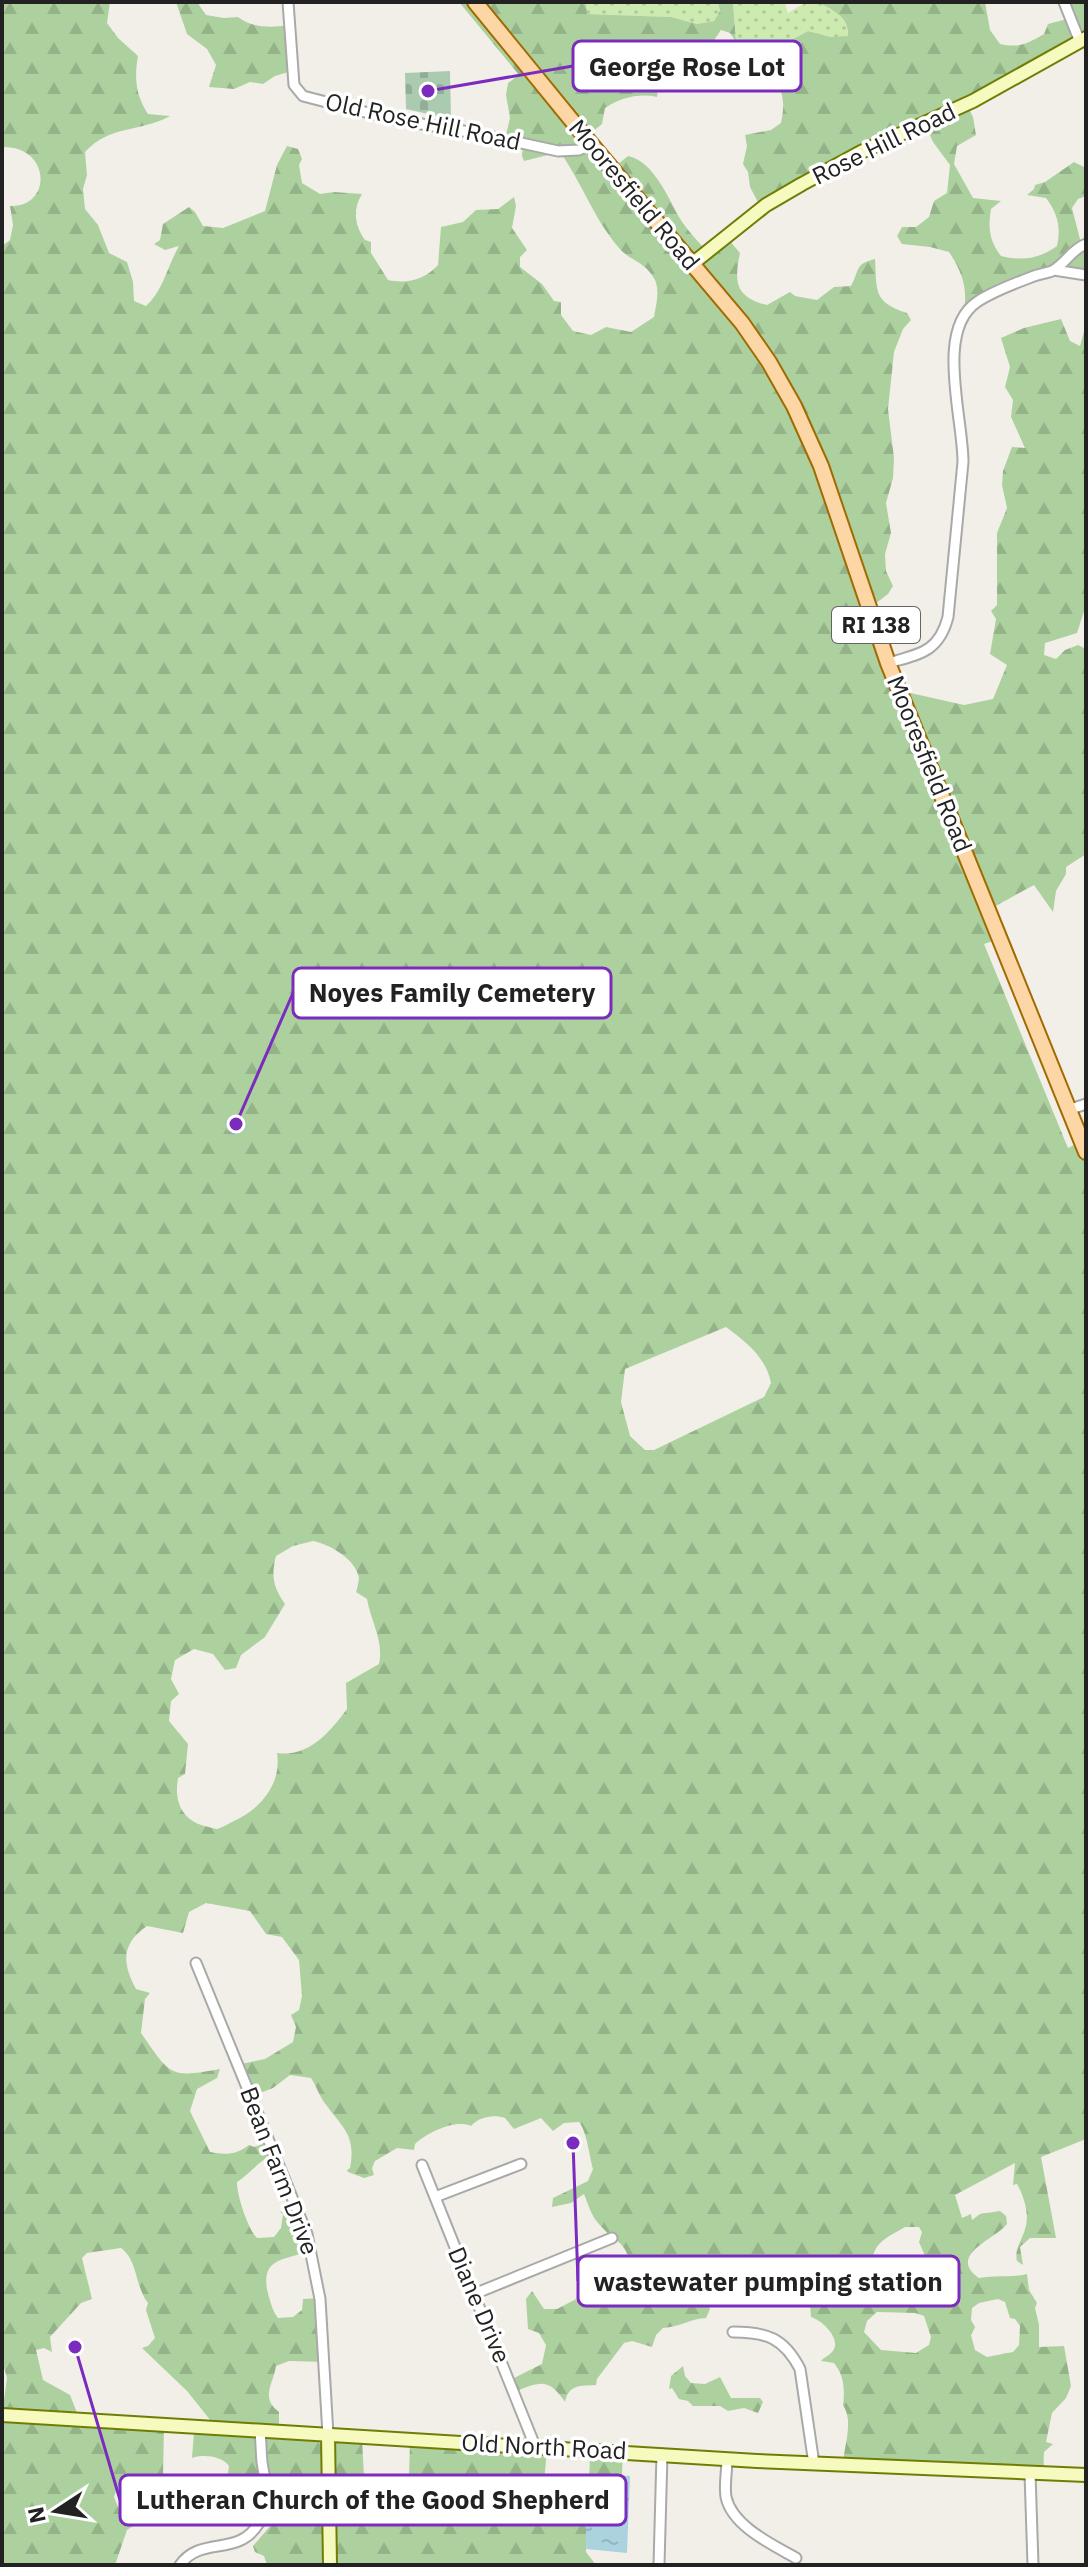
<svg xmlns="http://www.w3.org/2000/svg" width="1088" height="2567" viewBox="0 0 1088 2567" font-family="'IBM Plex Sans',sans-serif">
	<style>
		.grass { fill: url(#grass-dots) }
		.forest { fill: url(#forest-firs); fill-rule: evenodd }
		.cemetery { fill: url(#cemetery-stones) }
		.water { fill: url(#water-ripples) }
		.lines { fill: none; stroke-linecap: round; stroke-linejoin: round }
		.street-casing { stroke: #a9a9a9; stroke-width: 13 }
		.secondary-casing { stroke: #707d05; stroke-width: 16 }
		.primary-casing { stroke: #a06b00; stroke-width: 18 }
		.street { stroke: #fff; stroke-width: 9 }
		.secondary { stroke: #f7fabf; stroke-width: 12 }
		.primary { stroke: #fcd6a4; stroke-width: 14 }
		.labels { text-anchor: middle; stroke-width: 7; stroke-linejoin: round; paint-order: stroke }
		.shield { fill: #fff; stroke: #646464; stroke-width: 2 }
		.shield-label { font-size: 22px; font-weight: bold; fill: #222 }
		.street-label { font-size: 24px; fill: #222; stroke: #fff }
		.leader { fill: none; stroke: #7b2cbf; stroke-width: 3 }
		.callout-dot { fill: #7b2cbf; stroke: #fff; stroke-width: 3 }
		.callout { fill: #fff; stroke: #7b2cbf; stroke-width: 3 }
		.callout-label { font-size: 26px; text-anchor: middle; font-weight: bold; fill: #222 }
	</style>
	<defs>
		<pattern id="grass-dots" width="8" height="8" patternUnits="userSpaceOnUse" patternTransform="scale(2)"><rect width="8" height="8" fill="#cdebb0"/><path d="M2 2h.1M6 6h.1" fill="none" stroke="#b0c997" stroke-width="1.8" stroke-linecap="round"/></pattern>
		<pattern id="forest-firs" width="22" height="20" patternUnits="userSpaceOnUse" patternTransform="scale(2)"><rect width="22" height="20" fill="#add19e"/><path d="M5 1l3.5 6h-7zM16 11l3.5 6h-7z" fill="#95b388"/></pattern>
		<pattern id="cemetery-stones" width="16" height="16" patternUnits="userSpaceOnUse" patternTransform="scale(2)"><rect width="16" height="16" fill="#aacbaf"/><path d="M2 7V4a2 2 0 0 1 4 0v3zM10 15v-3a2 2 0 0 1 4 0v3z" fill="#92ae96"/></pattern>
		<pattern id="water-ripples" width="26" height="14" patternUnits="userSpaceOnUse" patternTransform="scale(2)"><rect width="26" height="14" fill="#aad3df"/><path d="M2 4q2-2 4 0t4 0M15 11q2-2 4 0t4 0" fill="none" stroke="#92b5bf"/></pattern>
	</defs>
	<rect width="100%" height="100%" fill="#f2efe9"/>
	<path class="grass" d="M586 2H718L720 11 714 21 697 24 671 17 587 14Z
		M733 2H785L788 13C795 9 804 2 813 2 831 1 849 20 848 37H831L808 31 775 49 757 68 738 67Z"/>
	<path class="forest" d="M2 2H110L107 23 118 38 138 56C134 78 136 96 148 114L170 116C139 133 111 124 85 152L87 175 83 189 85 209 98 225 109 253 127 262 133 282 134 301 146 306C163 291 167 267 179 246L165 250 154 244 160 240 163 224 189 207 195 212 203 226 223 228 265 211 277 165 287 146 298 149 302 159 299 165 302 183 320 194 334 192 362 194C352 210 355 226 365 240L371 242V253L388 280C407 284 424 280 438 265L441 227 463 222 476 210 498 209 514 197 516 206 512 228 527 250 520 257V267L542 284 554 301 561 302V315L573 331 591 335 606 327 631 332 654 317C656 305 660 292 655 280 645 261 630 261 619 248 594 219 582 183 560 152L524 161 522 156 523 146 505 139 510 118 506 95 508 83 519 75 459 2H586L587 14 671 17 697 24 714 21 720 11 718 2H733L736 42 730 33 721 30 698 64 671 69 660 77 657 97C639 93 620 98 605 108L602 124 585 138 613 168 628 156C653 161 668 197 679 217 686 229 698 241 707 252L729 240 740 253C734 282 735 297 767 305L790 292 795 296 817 300 834 287 851 286C860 270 854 264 875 259 877 289 872 302 907 313L911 320 903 329 894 352 888 409 894 458 893 478 886 503 891 533 885 554 886 571 893 586 888 594 875 604 906 692 964 705 993 699 1007 665 990 654 996 619 991 611 997 605V533L1007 508 1002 485 1003 471 1012 447 1025 448 1011 417 1013 400 1005 387 1010 367 1001 338 1024 328 1061 319 1070 341 1080 346 1086 324V605L1077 633 1045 643 1044 655 1056 659 1065 650 1078 645 1086 649V854L1066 867V874L1056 891 1053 912 1034 885 992 908 1005 937 984 944 1068 1148 1086 1139V2139L1041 2157 1056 2238H1030L1020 2247 1023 2265 1017 2261C1014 2248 1022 2241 1025 2229 1030 2215 1024 2196 1017 2184L1013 2185 1015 2163 955 2195 962 2218 971 2214 972 2220 980 2214 1000 2211 1006 2216 1007 2224C996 2239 946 2255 979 2278 996 2275 1011 2278 1027 2274L1029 2290 1037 2303 1035 2308 1039 2325V2347L1064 2346 1071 2386 1066 2398 1052 2413 1046 2442 1053 2444 1044 2452 1043 2474 843 2465C844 2444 854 2422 843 2405 845 2390 844 2375 834 2363L821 2361C824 2357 829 2356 832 2352 843 2340 822 2320 811 2317L810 2304 794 2291 783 2290C774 2277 759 2271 746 2281L739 2266C723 2260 715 2268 702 2276V2290L710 2309 706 2318C692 2318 680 2327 663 2328L656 2335 652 2347 632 2341 624 2343 597 2379 596 2385C580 2386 569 2384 565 2402 548 2377 540 2382 514 2392L510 2380 542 2364 546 2345 539 2333 528 2329 526 2299 532 2291 544 2309H557L580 2297 578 2279 591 2277C602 2289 619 2286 631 2275 629 2239 616 2245 598 2223 591 2215 588 2204 584 2194L571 2203 552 2207 553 2198 588 2181 593 2169C589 2155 587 2132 579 2122L564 2123 553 2131 541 2118 514 2129 505 2118C493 2114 479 2117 471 2126 455 2119 427 2133 415 2144L414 2150 397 2148 375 2161 372 2168 374 2175 364 2178 348 2172 347 2170 350 2168C356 2136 344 2129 327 2106 320 2098 317 2087 311 2078L290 2075 273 2088 255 2095 241 2064 265 2059 293 2042 296 2027 291 2015 299 2010 302 1996 299 1960 282 1937 266 1934 250 1911 206 1903 189 1912 183 1933 147 1926C121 1944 122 1963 136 1989L150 1993 145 1999 141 2033C170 2074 168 2079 220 2069L217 2078 197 2089 190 2111 210 2152C226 2155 236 2155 249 2145L254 2147 271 2141 276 2153C259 2160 252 2172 237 2182 237 2196 248 2229 257 2238L274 2237 281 2228 283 2214 280 2212 299 2208 311 2250C286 2261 259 2256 268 2294 271 2303 272 2310 278 2318L293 2317 302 2310 303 2299 322 2298 326 2362 289 2361 276 2366C273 2385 260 2398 279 2412V2432L362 2439 365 2495 406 2494 409 2478 410 2441 547 2449 544 2483 551 2490 578 2492C592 2481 590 2468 589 2451L623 2453 622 2474 601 2475 598 2478 596 2503 586 2502V2552L596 2565H267L264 2556 255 2552 253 2546 272 2524 278 2503 261 2485 226 2517 211 2522 209 2507 219 2506 224 2501 229 2466C222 2456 203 2454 192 2458L194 2432 215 2426 187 2391 142 2348 148 2346 155 2338 146 2310 148 2303C135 2287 138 2260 121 2248L87 2253 82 2258 92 2299 81 2303 50 2337 52 2352 44 2348 36 2350 43 2380 70 2395 79 2418 164 2426 163 2476 155 2483 127 2484 117 2488 114 2497 122 2517 136 2524 127 2530 115 2565H2V2415L7 2378 2 2361V246L10 240 13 225 10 206C52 208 52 146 2 147ZM726 1327C745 1341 766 1357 771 1383L764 1397 654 1450H645L630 1436 621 1402 625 1369ZM313 1541C329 1544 356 1559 359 1578 359 1579 357 1591 356 1592L367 1599C371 1622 384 1641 379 1664L346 1683 347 1709C330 1732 308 1758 277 1753 282 1783 261 1809 234 1821 229 1823 222 1828 217 1829 214 1829 207 1826 204 1826 181 1819 174 1801 178 1778L185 1774 188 1744 169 1721 171 1701 179 1694 171 1679 175 1660 194 1649 213 1654 225 1670 236 1668 241 1655 265 1637 285 1604C273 1587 271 1576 276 1556L293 1546ZM905 2227H919L922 2232 919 2242 925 2256C913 2278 893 2275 873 2266 870 2244 888 2237 905 2227ZM998 2299 1005 2302 1010 2318 1015 2319 1020 2326 1019 2345 1013 2352 987 2357 975 2350 971 2335 975 2327 971 2320 972 2308 979 2303ZM877 2312 915 2313 924 2316 931 2337 929 2345 916 2353 881 2350 864 2332 867 2321Z
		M176 2H197L206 15 224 18 238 17C252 28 272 28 288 25L295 70 275 76 263 84 250 82 234 89 209 87 216 65 207 49 187 34Z
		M818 2H985L990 30 1000 44C1019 48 1027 44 1044 34L1048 24 1067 19 1062 2H1086V39L967 105 973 117 976 135 957 146 954 164 973 198 1001 201 991 209C988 228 989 240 1001 256 1022 261 1039 259 1057 246 1061 227 1058 214 1046 198L1027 195 1034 189 1035 185 1045 182 1074 162 1086 168V196L1078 199 1072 208 1081 243H1086V271L1042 273 990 292 984 304 973 312 964 309C968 287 961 270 949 252L930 247 902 244 897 236 902 227H916L929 217 934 201 947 193 950 165 933 142 925 124 761 208 750 187 748 172 743 164 747 146 745 135 771 130 781 123C785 104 784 92 773 77L767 76 757 68 775 49 808 31 831 37 848 36C849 17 833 10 818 2Z
		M683 2366 685 2376 691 2383 705 2384 720 2377 731 2398H760L763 2402 758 2413 744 2408 728 2411 720 2406H693L688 2401 679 2399 672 2388 669 2389 671 2376Z"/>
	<path class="cemetery" d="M450 71 451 119 406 109 405 73Z
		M242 1112 249 1129 230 1137 223 1120Z"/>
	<path class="water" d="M601 2474 630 2476 627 2553 586 2549V2502L596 2503 598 2478Z"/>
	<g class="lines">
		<defs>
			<path id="street" d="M288 2 294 85 303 96 392 119 475 133 558 151 579 150 591 144
				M1064 2 1080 42
				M1054 270 1086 275
				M888 663C920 654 939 652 948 617L963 462C963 417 935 330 977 302 993 291 1016 283 1034 276 1040 274 1047 273 1052 271 1065 264 1072 249 1086 244
				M1068 1110 1086 1104
				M196 1963 307 2234 320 2299 328 2435
				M422 2165 535 2446
				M435 2197 521 2164
				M474 2294 612 2238
				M733 2332C767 2332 784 2338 800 2369L814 2464
				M727 2459C727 2471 724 2485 726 2497 732 2526 773 2545 796 2558
				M1030 2473 1033 2565
				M180 2565C201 2535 238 2558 259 2523 263 2517 266 2512 267 2506 269 2491 264 2477 262 2462 261 2452 261 2441 260 2431
				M659 2565 662 2454"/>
			<path id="secondary" d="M692 264 766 205 802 184 861 152 973 101 1086 38
				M2 2415 757 2461 1086 2475
				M328 2435 330 2565"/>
			<path id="primary" d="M475 2 591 144 742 323 769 362 794 406 821 466 888 663 1086 1152"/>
		</defs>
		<use href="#street" class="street-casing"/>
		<use href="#secondary" class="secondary-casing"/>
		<use href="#primary" class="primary-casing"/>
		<use href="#street" class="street"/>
		<use href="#secondary" class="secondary"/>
		<use href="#primary" class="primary"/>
	</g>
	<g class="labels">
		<rect class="shield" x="832" y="607" width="88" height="36" rx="6"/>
		<g class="shield-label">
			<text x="876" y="633">RI 138</text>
		</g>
		<g class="street-label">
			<text transform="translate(423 122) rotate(12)" y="8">Old Rose Hill Road</text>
			<text transform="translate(884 144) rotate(-26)" y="8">Rose Hill Road</text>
			<text transform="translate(634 195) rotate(50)" y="8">Mooresfield Road</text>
			<text transform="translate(929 764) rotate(68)" y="8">Mooresfield Road</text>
			<text transform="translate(279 2171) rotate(69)" y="8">Bean Farm Drive</text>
			<text transform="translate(479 2305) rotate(67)" y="8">Diane Drive</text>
			<text transform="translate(544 2447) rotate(3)" y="8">Old North Road</text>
		</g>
	</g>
	<path class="leader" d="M428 91L573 66M236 1124L293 993M573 2143L578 2281M75 2347L120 2500"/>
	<g class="callout-dot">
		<circle cx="428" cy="91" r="8"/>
		<circle cx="236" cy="1124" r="8"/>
		<circle cx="573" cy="2143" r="8"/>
		<circle cx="75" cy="2347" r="8"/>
	</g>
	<g class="callout">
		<rect x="573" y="41" width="228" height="50" rx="8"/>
		<rect x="293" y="968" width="318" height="50" rx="8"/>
		<rect x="578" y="2256" width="381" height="50" rx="8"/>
		<rect x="120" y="2475" width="506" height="50" rx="8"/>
	</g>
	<g class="callout-label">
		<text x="687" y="76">George Rose Lot</text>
		<text x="452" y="1002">Noyes Family Cemetery</text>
		<text x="768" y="2291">wastewater pumping station</text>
		<text x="373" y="2509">Lutheran Church of the Good Shepherd</text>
	</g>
	<rect width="1088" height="2567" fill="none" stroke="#222222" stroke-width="8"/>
	<g transform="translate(56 2511) rotate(258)" stroke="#ffffff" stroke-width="6" paint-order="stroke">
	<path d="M0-6L14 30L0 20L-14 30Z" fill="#222222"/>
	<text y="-12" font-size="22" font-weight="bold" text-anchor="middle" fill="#222222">N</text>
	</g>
</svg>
